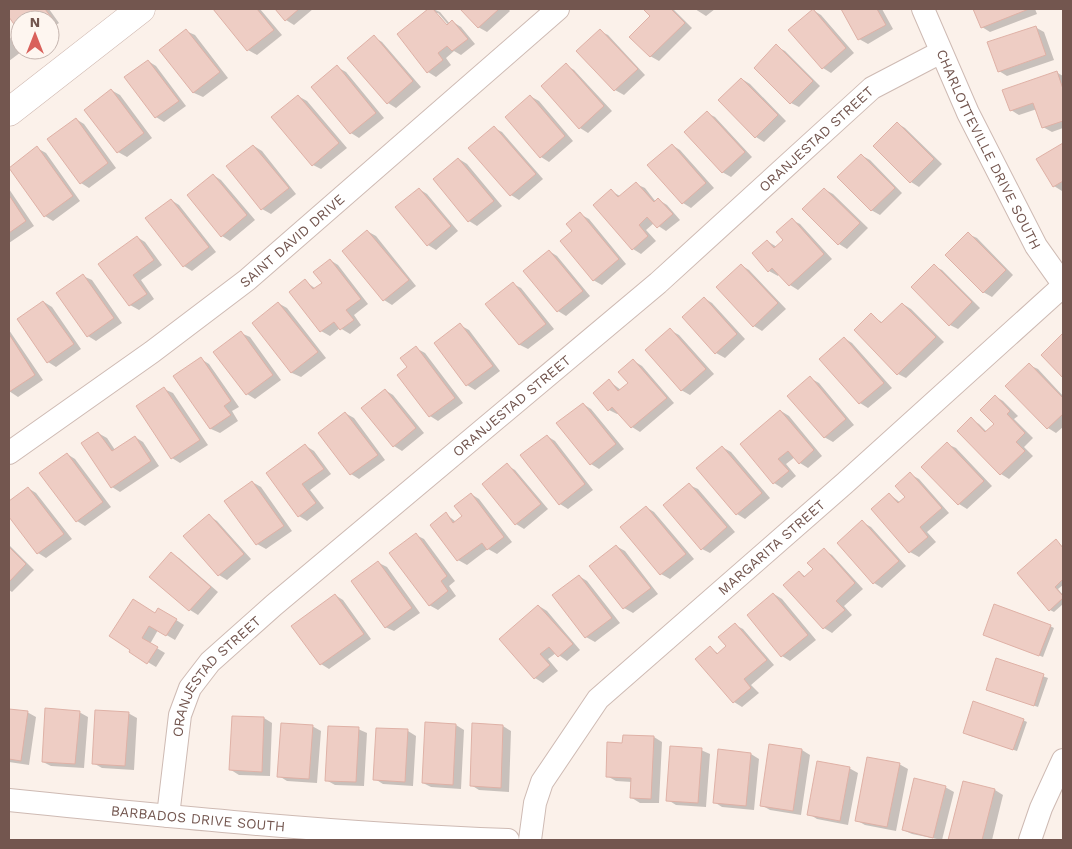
<svg xmlns="http://www.w3.org/2000/svg" width="1072" height="849" viewBox="0 0 1072 849" font-family="'Work Sans',sans-serif">
	<style>
		.shadow { fill: #0003; fill-rule: evenodd }
		.building { fill: #eecdc4; stroke: #dfb1a6 }
		.lines { fill: none; stroke-linecap: round; stroke-linejoin: round }
		.street-casing { stroke: #cebab3; stroke-width: 24 }
		.secondary-casing { stroke: #d0b9b1; stroke-width: 29 }
		.street { stroke: #fff; stroke-width: 22 }
		.secondary { stroke: #fff; stroke-width: 28 }
		.labels { text-anchor: middle; stroke-width: 4.5; stroke-linejoin: round; paint-order: stroke }
		.street-label { font-size: 14px; fill: #73564f; stroke: #fef6f0 }
	</style>
	<rect width="100%" height="100%" fill="#fbf1ea"/>
	<path class="shadow" d="M9 9H49L59 23 50 29V20H20V30L9 15Z
		M214 9H260L282 35 257 55 248 50Z
		M276 9H313L294 25 286 20Z
		M430 9H433L440 12 450 24 453 22 461 27 475 44 461 55 454 51 446 58 451 65 436 77 428 72 399 34ZM435 13H438L452 29 450 30Z
		M462 9H508L510 11 487 32 478 27Z
		M645 9H673L692 28 659 61 650 56 652 16Z
		M695 9H715L706 16Z
		M843 9H882L893 29 868 44 859 39Z
		M975 9H1035L1037 14 990 32 982 27Z
		M813 10 821 15 854 53 831 73 823 68 790 30Z
		M1035 27 1044 32 1054 60 1007 76 999 71Z
		M186 31 195 35 228 78 203 97 194 93 161 50Z
		M600 31 608 35 645 75 624 95 615 90 578 51Z
		M9 36 21 52 9 61Z
		M374 37 382 42 421 87 396 108 388 103Z
		M776 46 785 51 820 86 799 107 791 103Z
		M148 61 156 66 186 106 164 122 156 117 126 78Z
		M566 65 574 70 612 111 588 133 580 128Z
		M337 67 346 72 384 118 359 138 351 133Z
		M1056 72 1063 76V128L1052 132 1043 127 1037 109 1019 115 1011 110Z
		M742 79 750 84 786 121 764 142 756 137Z
		M111 90 120 95 152 138 127 157 118 152 86 110Z
		M298 96 307 101 347 148 321 169 313 165Z
		M530 96 539 101 573 141 549 162 541 157Z
		M707 113 715 117 752 157 731 177 722 172Z
		M76 119 84 124 116 168 89 188 81 183Z
		M897 123 905 128 942 164 919 187 911 182Z
		M494 128 502 132 543 179 519 200 511 195Z
		M1063 144V191H1062L1054 186 1038 160Z
		M672 145 680 150 714 188 691 208 683 203Z
		M254 146 262 151 296 194 271 214 262 209Z
		M37 148 46 153 80 201 53 221 45 216Z
		M861 155 870 160 902 193 880 215 871 210Z
		M459 159 467 164 502 206 477 226 469 221Z
		M213 175 221 180 255 220 230 241 222 236Z
		M636 184 645 188 656 202 659 200 667 205 680 220 666 231 654 223 646 230 656 241 641 254 633 249 611 191 620 196Z
		M9 189 34 226 9 243Z
		M419 189 427 194 458 231 436 250 428 245Z
		M824 189 833 194 868 228 847 249 839 244Z
		M171 200 179 205 216 252 192 271 184 266Z
		M580 214 589 219 626 264 602 285 593 280 574 231Z
		M792 220 800 224 832 259 798 290 790 285 779 274 778 276 769 271 767 241 777 247 785 240Z
		M367 231 376 236 416 286 392 305 384 300Z
		M968 234 977 238 1013 275 992 297 983 292Z
		M137 237 145 242 162 265 141 280 154 299 139 310 130 305 100 264Z
		M549 251 557 256 590 296 566 316 558 311Z
		M330 260 338 265 368 304 354 315 361 325 350 334 340 328 330 336 321 331 305 281 316 289 323 283Z
		M741 265 749 270 786 309 762 331 754 326Z
		M934 266 942 270 980 308 958 329 950 325Z
		M83 276 92 280 122 323 96 341 88 336Z
		M513 284 521 288 554 329 528 349 520 345Z
		M704 298 712 303 745 339 725 358 716 353Z
		M44 302 52 307 81 349 56 367 48 362Z
		M278 303 287 308 326 358 301 377 292 373 253 323Z
		M903 304 911 309 944 342 906 378 898 374 871 315 883 323Z
		M460 325 469 330 500 371 475 390 467 385Z
		M9 330 43 380 18 397 9 391Z
		M670 330 679 335 714 374 690 395 681 390Z
		M241 333 250 337 281 380 255 399 247 394Z
		M844 338 852 343 892 388 868 408 860 403 820 359Z
		M416 348 425 353 463 403 438 421 430 416Z
		M201 359 209 364 239 407 232 411 238 421 220 433 211 429 175 377Z
		M634 361 642 366 674 403 640 432 632 427 619 413 617 414 609 410V381L621 390 629 383Z
		M1029 365 1038 369 1063 396V427L1056 433 1048 428 1006 386Z
		M810 378 819 383 854 425 833 442 824 437Z
		M164 389 173 393 208 445 180 463 172 458Z
		M385 390 393 395 424 433 402 451 394 446Z
		M995 396 1003 401 1018 416 1014 419 1033 438 1024 447 1033 456 1009 479 1001 474 958 431 971 419 979 424 987 432 995 424Z
		M583 404 591 409 624 449 599 469 591 464Z
		M781 411 789 416 822 456 808 468 800 463 795 457 786 464 796 476 782 488 774 483Z
		M345 413 354 418 385 460 359 479 351 474Z
		M98 433 107 438 115 450 135 437 143 442 159 466 120 492 112 487Z
		M547 436 555 441 593 490 568 509 560 504Z
		M947 444 956 448 992 486 967 509 959 504 923 467Z
		M306 446 314 451 331 474 310 490 324 508 307 521 299 516Z
		M722 447 731 452 770 498 745 519 737 514Z
		M67 454 75 459 111 507 85 526 77 521Z
		M507 465 515 470 548 509 524 529 516 524Z
		M910 474 919 479 949 513 927 532 936 542 919 557 910 552 889 494 901 503 907 497Z
		M252 482 261 487 292 531 266 549 257 544 226 501Z
		M689 485 698 489 735 532 710 553 702 549Z
		M28 488 36 493 72 539 46 558 38 553 9 515V502Z
		M471 494 479 499 512 542 497 554 488 549 467 565 458 560 446 514 456 522 463 517Z
		M646 507 654 512 694 559 670 579 661 574Z
		M209 516 217 521 251 559 227 580 219 575Z
		M862 522 871 527 906 566 882 588 874 583Z
		M416 535 424 539 455 581 449 586 456 596 438 610 429 605Z
		M1056 541 1063 547V585L1058 589 1063 595V604L1054 612 1050 610Z
		M9 545 34 570 12 592 9 590Z
		M616 546 625 551 658 594 633 613 624 608 591 566Z
		M824 550 832 555 863 589 844 606 852 615 832 633 824 628 799 572 806 577 814 569Z
		M171 554 179 558 218 592 198 615 190 610 151 577Z
		M379 563 387 567 420 613 394 631 385 627Z
		M579 576 587 581 620 623 595 642 586 637 554 595Z
		M774 594 782 599 816 640 790 661 782 656Z
		M335 595 343 600 371 639 329 669 321 664Z
		M539 606 547 611 580 650 567 661 556 653 548 659 558 671 543 683 535 678Z
		M159 609 184 625 175 640 158 630 150 644 165 653 156 667 131 652Z
		M735 625 743 629 774 665 751 685 759 693 742 707 734 702 710 648 719 654 728 646Z
		M1050 626 1054 628 1043 657 988 636Z
		M997 660 1048 678 1038 707 991 691Z
		M9 710 27 712 36 717 29 765 9 762Z
		M79 712 88 717 84 768 51 766 43 762Z
		M128 713 137 718 134 770 102 768 93 763Z
		M264 718 272 723 270 776 239 775 231 770Z
		M1023 720 1027 722 1017 751 968 735Z
		M456 725 464 730 461 789 431 787 423 783Z
		M312 726 321 731 317 783 287 781 279 776Z
		M503 726 511 731 509 792 479 790 471 785Z
		M358 729 367 733 364 786 335 785 326 780Z
		M408 731 416 736 413 786 383 784 375 779Z
		M654 737 662 742 659 803H640L632 798V782L616 781 607 776 624 744Z
		M701 750 710 754 706 807 676 805 668 800Z
		M802 750 810 755 801 815 770 810 761 805Z
		M751 754 759 759 754 810 722 807 714 802Z
		M899 764 908 769 896 831 865 825 856 820Z
		M849 768 858 773 848 825 817 819 809 814Z
		M964 782 995 790 1003 795 992 840H950Z
		M945 787 954 792 942 840 912 834 903 830Z"/>
	<path class="building" d="M9 9H45L52 18 48 20H20V33L9 17Z
		M213 9H257L274 30 247 51Z
		M275 9H299L285 21Z
		M428 9H433L447 25 452 20 468 39 452 51 447 46 438 53 443 60 427 73 397 34Z
		M460 9H499L478 28Z
		M643 9H671L685 23 650 57 629 37 650 16Z
		M813 9 846 48 822 69 788 30Z
		M841 9H877L886 25 858 40Z
		M973 9H1029L981 28Z
		M1036 26 1046 55 998 72 987 42Z
		M186 29 220 72 193 93 159 50Z
		M600 29 638 69 614 91 576 51Z
		M374 35 413 81 387 104 347 58Z
		M776 44 813 81 790 104 754 68Z
		M148 60 179 101 155 118 124 77Z
		M566 63 604 106 579 129 541 86Z
		M337 65 376 113 350 134 311 87Z
		M1057 71 1063 89V121L1042 128 1033 103 1010 111 1002 90Z
		M741 78 778 115 755 138 718 100Z
		M111 89 144 133 117 153 84 110Z
		M298 95 339 143 312 166 271 117Z
		M530 95 565 136 540 158 505 117Z
		M707 111 745 152 722 173 684 132Z
		M76 118 108 163 80 184 47 139Z
		M897 122 934 159 910 183 873 146Z
		M494 126 536 174 510 196 468 148Z
		M1063 143V181L1053 187 1036 159Z
		M672 144 706 183 682 204 647 165Z
		M253 145 289 188 261 210 226 166Z
		M37 146 73 196 44 217 9 168Z
		M861 154 895 188 871 211 837 177Z
		M458 158 494 201 468 222 433 179Z
		M213 174 247 215 221 237 187 195Z
		M636 182 654 202 658 198 673 214 657 228 647 217 639 225 648 236 632 250 593 205 611 189 618 197Z
		M419 188 451 226 427 246 395 207Z
		M824 188 860 223 838 245 802 209Z
		M9 195 26 221 9 233Z
		M171 199 209 247 183 267 145 218Z
		M580 212 619 259 593 281 560 241 572 231 566 224Z
		M792 218 824 254 789 286 772 268 768 272 752 253 767 240 774 248 783 240 776 232Z
		M367 230 409 280 383 301 342 251Z
		M968 232 1006 270 983 293 945 255Z
		M137 236 154 260 133 275 147 294 129 306 98 264Z
		M549 250 583 291 557 312 523 271Z
		M330 259 361 299 346 310 354 320 340 330 334 322 320 332 289 292 305 279 313 289 322 283 313 272Z
		M741 264 778 303 753 327 716 287Z
		M934 264 972 302 949 326 911 287Z
		M83 274 114 318 87 337 56 293Z
		M513 282 546 324 519 345 485 304Z
		M704 297 737 334 715 354 682 317Z
		M43 301 74 344 47 363 17 319Z
		M278 302 318 352 291 373 252 323Z
		M902 303 936 337 897 375 854 330 871 313 881 323Z
		M460 323 493 366 466 386 434 343Z
		M670 328 706 369 681 391 645 350Z
		M241 331 273 375 246 395 213 352Z
		M1063 333V378L1041 355Z
		M9 334 35 375 9 392Z
		M844 337 884 383 859 404 819 359Z
		M416 346 455 398 429 417 397 375 407 367 400 358Z
		M201 357 231 401 224 406 231 415 210 429 173 376Z
		M633 359 667 398 631 428 612 407 608 411 593 393 609 379 618 391 628 383 618 372Z
		M1029 363 1063 398V414L1047 429 1005 386Z
		M810 376 846 419 824 438 787 396Z
		M164 387 200 440 171 459 136 406Z
		M385 389 416 428 393 447 361 408Z
		M995 395 1010 411 1007 414 1025 433 1016 442 1025 451 1000 475 957 431 971 417 985 432 994 424 980 410Z
		M583 403 616 444 590 465 556 423Z
		M780 410 814 450 799 464 788 451 778 459 789 471 773 484 740 444Z
		M345 412 378 455 350 475 318 433Z
		M98 432 112 451 135 436 151 461 111 488 81 443Z
		M547 435 585 484 559 505 520 455Z
		M947 442 984 481 958 505 921 467Z
		M305 444 324 469 302 484 316 503 298 517 266 473Z
		M722 446 762 493 736 515 696 468Z
		M67 453 103 502 76 522 39 473Z
		M507 463 541 504 515 525 482 484Z
		M910 472 942 508 920 527 928 537 909 553 871 509 889 493 898 503 905 497 895 486Z
		M252 481 284 526 256 545 224 501Z
		M689 483 727 527 701 550 663 505Z
		M28 487 64 534 37 554 9 517V501Z
		M471 493 504 537 487 550 482 543 457 561 430 525 446 512 453 523 462 516 454 506Z
		M646 506 686 554 660 575 620 527Z
		M209 514 244 554 218 576 183 536Z
		M862 520 899 561 873 584 837 543Z
		M416 533 447 576 441 581 448 591 429 606 389 553Z
		M1056 539 1063 548V579L1055 587 1063 596V598L1049 611 1017 573Z
		M616 545 651 588 623 609 589 566Z
		M9 547 26 564 9 582Z
		M824 548 855 583 836 601 845 610 823 629 783 585 799 571 804 577 813 569 807 563Z
		M171 552 211 587 189 611 149 577Z
		M378 561 412 608 385 628 351 581Z
		M579 575 612 618 585 638 552 595Z
		M773 593 808 635 781 657 747 615Z
		M335 594 364 634 320 665 291 626Z
		M133 599 155 613 158 608 177 619 166 636 149 626 142 638 158 647 147 664 129 652 130 650 109 636Z
		M994 604 1051 625 1039 656 983 635Z
		M538 605 573 644 558 657 549 647 540 654 550 665 534 679 499 639Z
		M735 623 767 660 744 679 751 688 733 703 695 659 710 646 717 654 726 646 718 637Z
		M996 658 1044 674 1034 706 986 690Z
		M973 701 1024 719 1013 750 963 733Z
		M45 708 80 711 75 764 42 762Z
		M9 709 28 711 21 761 9 759Z
		M95 710 129 712 125 766 92 764Z
		M232 716 264 717 262 772 229 770Z
		M425 722 456 724 453 785 422 783Z
		M281 723 313 725 309 779 277 777Z
		M472 723 503 725 501 788 470 786Z
		M328 726 359 727 356 782 325 781Z
		M376 728 408 729 405 782 373 780Z
		M623 735 654 736 651 799 630 798 631 778 606 777 607 742 622 743Z
		M769 744 802 749 793 811 760 806Z
		M670 746 702 748 698 803 666 801Z
		M718 749 751 753 746 806 713 803Z
		M867 757 900 763 887 827 855 821Z
		M817 761 850 767 840 821 807 815Z
		M914 778 946 786 933 838 902 830Z
		M963 781 995 789 982 840H948Z"/>
	<g class="lines">
		<defs>
			<g id="street">
				<path id="s1" d="M923 9 968 113 1036 246 1063 284"/>
				<path id="s2" d="M9 453 152 352 247 280 558 9"/>
				<path id="s3" d="M9 800C175 817 341 834 508 840"/>
				<path id="s4" d="M168 816 180 715 190 688 210 662 274 605 658 283 872 88 941 52"/>
				<path id="s5" d="M530 840 535 803 542 782 598 699 845 483 1063 286"/>
				<path d="M1030 840 1041 808 1063 760"/>
			</g>
			<path id="secondary" d="M9 112 141 9"/>
		</defs>
		<use href="#street" class="street-casing"/>
		<use href="#secondary" class="secondary-casing"/>
		<use href="#street" class="street"/>
		<use href="#secondary" class="secondary"/>
	</g>
	<g class="labels">
		<g class="street-label">
			<text dy="5" stroke="none"><textPath href="#s4" startOffset="964">ORANJESTAD STREET</textPath></text>
			<text dy="5" stroke="none"><textPath href="#s1" startOffset="155">CHARLOTTEVILLE DRIVE SOUTH</textPath></text>
			<text dy="5" stroke="none"><textPath href="#s2" startOffset="354">SAINT DAVID DRIVE</textPath></text>
			<text dy="5" stroke="none"><textPath href="#s4" startOffset="559">ORANJESTAD STREET</textPath></text>
			<text dy="5" stroke="none"><textPath href="#s5" startOffset="390">MARGARITA STREET</textPath></text>
			<text dy="5" stroke="none"><textPath href="#s4" startOffset="154">ORANJESTAD STREET</textPath></text>
			<text dy="5" stroke="none"><textPath href="#s3" startOffset="190">BARBADOS DRIVE SOUTH</textPath></text>
		</g>
	</g>
	<rect width="1072" height="849" fill="none" stroke="#73564f" stroke-width="20"/>
	<g transform="translate(35 35)"><circle r="24" fill="#fef6f0" stroke="#c6b6b0"/>
	<path d="M0-4L9 19L0 12L-9 19Z" fill="#d9615b"/>
	<text y="-8" font-size="14" font-weight="bold" text-anchor="middle" fill="#73564f">N</text>
	</g>
</svg>
